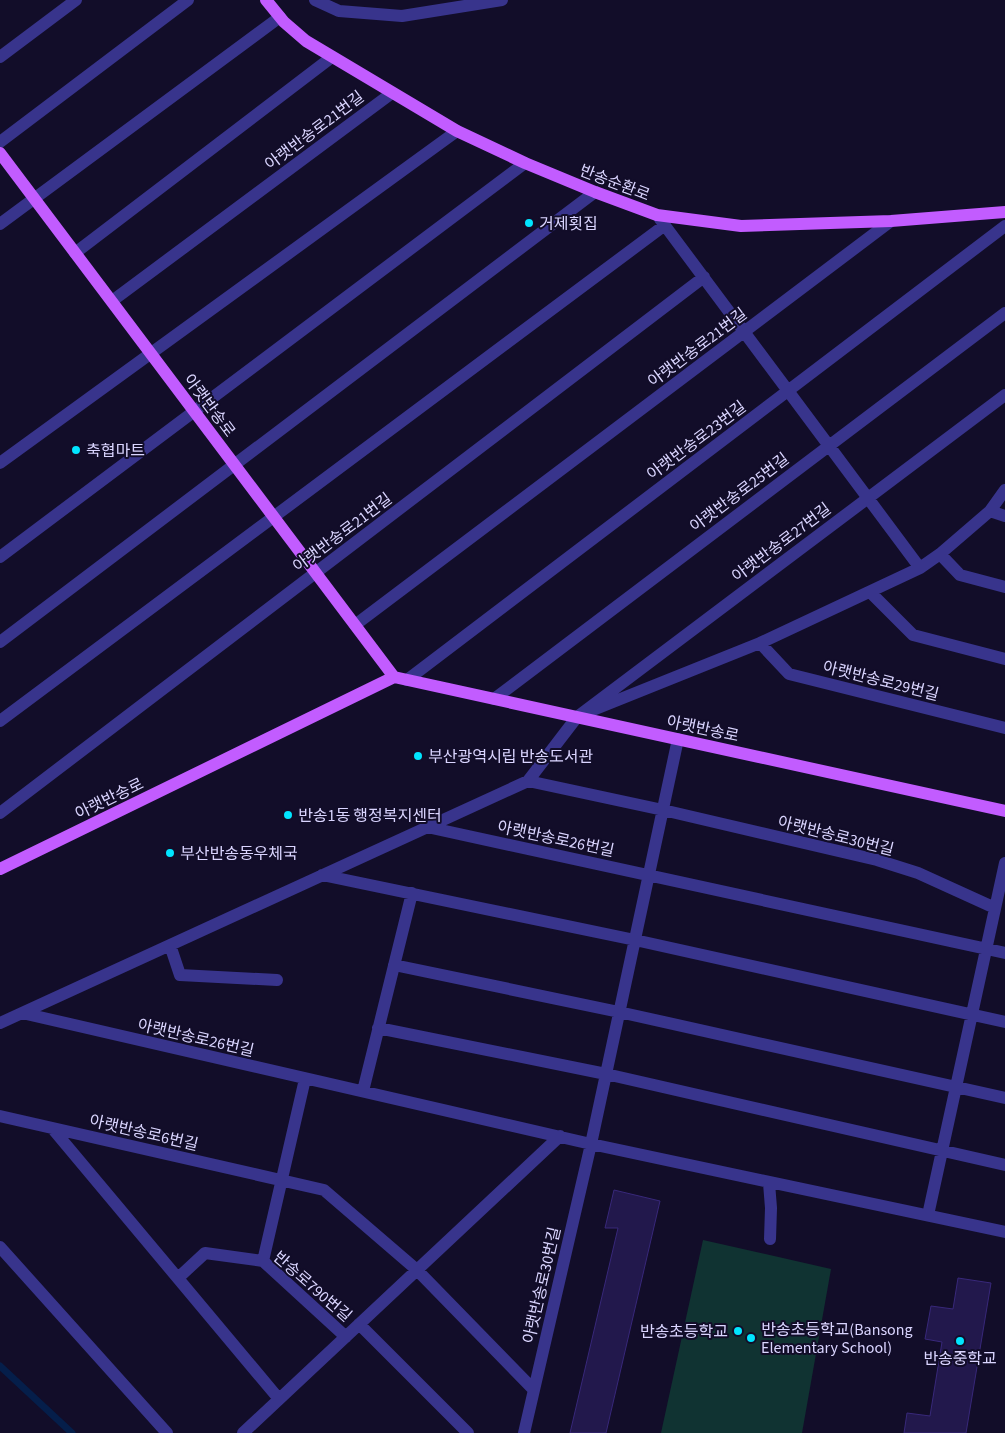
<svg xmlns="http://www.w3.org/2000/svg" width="1005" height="1433" viewBox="0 0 1005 1433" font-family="'Source Sans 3','Noto Sans KR',sans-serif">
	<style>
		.green { fill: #103332 }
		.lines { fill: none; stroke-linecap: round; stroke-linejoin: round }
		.stream { stroke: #051e4a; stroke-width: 7 }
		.building { fill: #22184c; stroke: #38287a }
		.minor { stroke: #38348c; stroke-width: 12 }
		.major { stroke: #c25cff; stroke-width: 12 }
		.poi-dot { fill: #01e5ff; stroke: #120d29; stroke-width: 2 }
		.labels { text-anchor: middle; stroke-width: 4; stroke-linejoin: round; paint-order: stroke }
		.street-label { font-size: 16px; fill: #dad5ff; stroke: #120d29 }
		.poi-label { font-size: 16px; fill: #dad5ff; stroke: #120d29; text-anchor: start }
	</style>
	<rect width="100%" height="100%" fill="#120d29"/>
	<path class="green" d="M703 1240 831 1269 802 1433H661Z"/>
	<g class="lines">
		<path class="stream" d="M0 1366 72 1433"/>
	</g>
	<path class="building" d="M614 1190 660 1201 606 1433H570L618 1228H605Z
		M958 1278 991 1283 966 1433H904L907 1413 930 1416 942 1342 925 1339 931 1306 953 1309Z"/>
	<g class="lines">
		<path class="minor" d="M315 0 339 11 402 16 502 0
			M0 57 76 0
			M0 142 188 0
			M660 219 920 568
			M0 224 280 17
			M75 253 332 57
			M112 301 392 93
			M0 463 457 131
			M990 511 1005 516
			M940 554 960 575 1005 587
			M0 557 525 163
			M870 592 913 635 1005 659
			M355 625 891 221
			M0 642 595 192
			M760 643 789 674 1005 728
			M407 680 1005 226
			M494 699 1005 313
			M593 710 760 643 920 568 940 554 990 511 1005 490
			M0 721 665 225
			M528 781 663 810 877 860 918 873 995 908
			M0 813 704 277
			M427 827 1005 953
			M322 875 635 940 1005 1022
			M170 945 180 975 277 980
			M394 965 619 1012 1005 1098
			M22 1013 591 1144 1005 1232
			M0 1023 528 781 577 717 1005 395
			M378 1028 606 1074 1005 1165
			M363 1091 412 893
			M0 1116 324 1190 417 1270 534 1390
			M52 1128 279 1399
			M769 1183 771 1208 770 1239
			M928 1215 1005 863
			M0 1247 167 1433
			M263 1261 305 1079
			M178 1278 205 1253 263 1261 346 1337
			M359 1324 468 1433
			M243 1433 560 1136
			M524 1433 591 1144 678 739"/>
		<path class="major" d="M266 0 284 22 306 41 457 131 525 163 595 192 657 215 741 226 891 221 1005 212
			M0 153 394 677
			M0 869 394 677 1005 811"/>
	</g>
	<g class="poi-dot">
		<circle cx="529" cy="223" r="5"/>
		<circle cx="76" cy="450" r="5"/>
		<circle cx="418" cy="756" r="5"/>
		<circle cx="288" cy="815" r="5"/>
		<circle cx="170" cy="853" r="5"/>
		<circle cx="738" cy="1331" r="5"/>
		<circle cx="751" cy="1338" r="5"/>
		<circle cx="960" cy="1341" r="5"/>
	</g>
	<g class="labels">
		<g class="street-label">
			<text transform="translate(314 130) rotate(-37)" y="6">아랫반송로21번길</text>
			<text transform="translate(615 182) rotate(21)" y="6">반송순환로</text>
			<text transform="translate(697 347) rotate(-37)" y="6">아랫반송로21번길</text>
			<text transform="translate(210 405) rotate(53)" y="6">아랫반송로</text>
			<text transform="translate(696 440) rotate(-37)" y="6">아랫반송로23번길</text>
			<text transform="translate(739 492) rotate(-37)" y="6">아랫반송로25번길</text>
			<text transform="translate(342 532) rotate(-37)" y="6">아랫반송로21번길</text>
			<text transform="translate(781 542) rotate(-37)" y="6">아랫반송로27번길</text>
			<text transform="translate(881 680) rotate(14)" y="6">아랫반송로29번길</text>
			<text transform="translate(703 728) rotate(12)" y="6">아랫반송로</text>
			<text transform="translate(109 798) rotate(-26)" y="6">아랫반송로</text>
			<text transform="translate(836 835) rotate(14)" y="6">아랫반송로30번길</text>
			<text transform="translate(556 838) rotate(12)" y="6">아랫반송로26번길</text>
			<text transform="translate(196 1037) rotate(13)" y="6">아랫반송로26번길</text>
			<text transform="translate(144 1132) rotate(13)" y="6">아랫반송로6번길</text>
			<text transform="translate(541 1285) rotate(-77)" y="6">아랫반송로30번길</text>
			<text transform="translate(313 1286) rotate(41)" y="6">반송로790번길</text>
		</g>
		<g class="poi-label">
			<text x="539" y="229">거제횟집</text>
			<text x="86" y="456">축협마트</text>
			<text x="428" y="762">부산광역시립 반송도서관</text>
			<text x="298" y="821">반송1동 행정복지센터</text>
			<text x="180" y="859">부산반송동우체국</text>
			<text x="761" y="1335">반송초등학교(Bansong<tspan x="761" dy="18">Elementary School)</tspan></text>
			<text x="728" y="1337" text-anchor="end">반송초등학교</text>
			<text x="960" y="1364" text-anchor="middle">반송중학교</text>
		</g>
	</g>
</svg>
